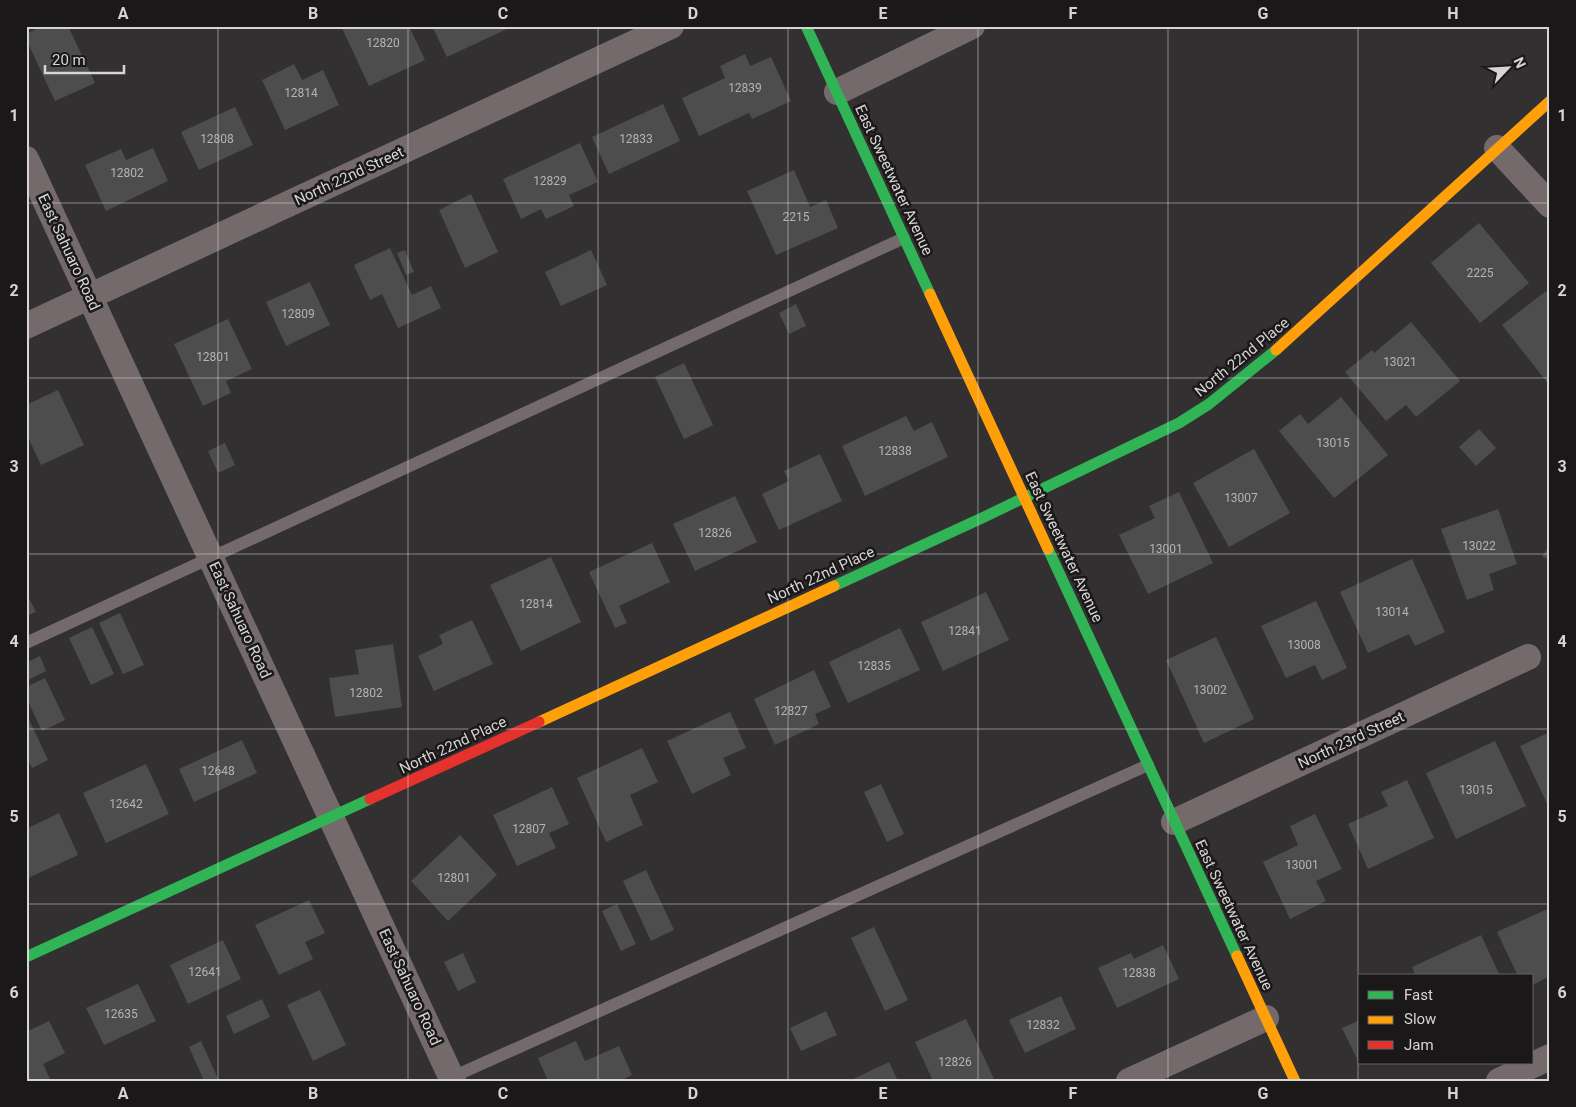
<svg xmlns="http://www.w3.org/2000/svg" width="1576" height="1107" viewBox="0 0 1576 1107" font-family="Roboto,sans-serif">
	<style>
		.building { fill: #4e4d4d }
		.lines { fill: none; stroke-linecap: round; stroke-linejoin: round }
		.lane { stroke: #746a6b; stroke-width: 12 }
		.street { stroke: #746a6b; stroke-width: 26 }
		.fast { stroke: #30b455; stroke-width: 11 }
		.slow { stroke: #ff9f0a; stroke-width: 11 }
		.jam { stroke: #e5322d; stroke-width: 11 }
		.grid { fill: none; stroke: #d7d4d4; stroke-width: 1; stroke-opacity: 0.55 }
		.labels { text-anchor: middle; stroke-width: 5; stroke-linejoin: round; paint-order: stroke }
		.number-label { font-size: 12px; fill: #b5b2b2 }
		.street-label { font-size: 15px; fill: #d7d4d4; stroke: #1a1818 }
		.neatline { fill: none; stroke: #d7d4d4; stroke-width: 2 }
		.grid-label { font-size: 16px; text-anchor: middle; font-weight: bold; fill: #d7d4d4 }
	</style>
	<rect width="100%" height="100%" fill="#333031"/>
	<path class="building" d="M43 26H68L95 83 55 101 26 39V34Z
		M341 26H409L425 60 369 86Z
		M432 26H513L447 57Z
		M745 54 750 66 771 57 791 101 752 119 749 113 699 136 682 98 725 78 720 66Z
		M294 64 302 80 323 70 339 105 285 130 262 80Z
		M663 104 680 141 609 174 592 137Z
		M235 107 253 145 199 170 181 132Z
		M580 143 598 182 569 195 574 206 546 219 541 209 521 219 503 179Z
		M153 148 168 181 106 211 85 165 121 149 126 160Z
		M794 170 810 207 826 200 838 228 776 255 747 191Z
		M471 194 498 252 465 268 439 210Z
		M1479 223 1529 283 1480 323 1431 263Z
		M390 248 412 295 431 286 441 308 398 328 382 294 370 300 354 265Z
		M405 250 414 272 406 275 397 253Z
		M591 250 607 285 561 306 545 272Z
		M310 282 330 325 286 346 266 302Z
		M1546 291 1550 295V386L1502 325Z
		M796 304 806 326 789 334 779 313Z
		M228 319 252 369 226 381 231 393 203 406 174 344Z
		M1411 322 1460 381 1416 417 1406 405 1386 421 1345 372 1372 350 1374 353Z
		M684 363 713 425 684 439 655 377Z
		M58 390 84 445 41 465 26 433V405Z
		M1341 397 1388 455 1334 498 1279 431 1300 414 1308 424Z
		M906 416 914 431 932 422 948 457 865 496 842 446Z
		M1479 429 1496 448 1476 466 1459 447Z
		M225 443 235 465 218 473 208 451Z
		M1254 449 1290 513 1229 547 1193 483Z
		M820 454 842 501 779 530 762 494 789 481 784 471Z
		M1179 492 1213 563 1148 594 1119 535 1155 518 1149 506Z
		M735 496 757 542 695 571 673 524Z
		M1498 509 1517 564 1489 574 1494 590 1467 600 1441 529Z
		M652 543 670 582 619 606 627 623 615 628 589 572Z
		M1550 546V561L1542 556Z
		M551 557 581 622 521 651 490 585Z
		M1412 559 1445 632 1415 646 1409 634 1368 653 1340 592Z
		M26 592 36 612 26 616Z
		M986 592 1009 640 943 671 921 622Z
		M1316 601 1347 668 1322 680 1315 665 1286 678 1261 626Z
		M120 613 144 665 123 674 99 623Z
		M472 620 493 664 434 691 418 656 443 644 439 635Z
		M92 627 114 674 91 685 69 638Z
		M900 628 920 670 848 703 829 662Z
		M1216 637 1254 719 1204 743 1166 660Z
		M393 644 402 707 335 717 329 678 359 674 355 650Z
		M40 656 46 671 26 681V663Z
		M814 670 831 707 815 714 819 724 775 745 754 699Z
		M45 678 65 720 42 731 26 697V687Z
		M730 712 746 748 723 758 731 775 692 794 667 741Z
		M26 713 48 760 32 768 26 756Z
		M1550 732V810L1520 746Z
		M242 740 257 773 194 802 179 769Z
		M1495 741 1526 806 1456 839 1426 773Z
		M642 748 658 782 630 795 643 825 606 842 577 778Z
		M146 764 169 814 106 843 83 793Z
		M1407 780 1434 838 1368 869 1348 824 1388 806 1381 792Z
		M881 784 904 834 887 842 864 792Z
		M552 787 569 824 549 833 556 848 517 866 493 815Z
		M59 813 78 855 26 879V829Z
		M1315 814 1342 869 1316 881 1326 901 1290 919 1263 862 1298 845 1290 826Z
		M460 835 497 875 448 921 411 881Z
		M646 870 674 930 651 941 623 881Z
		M309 900 325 933 305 942 313 959 279 975 255 925Z
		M617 904 636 944 621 951 602 911Z
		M1550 908V976L1532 985V976H1518L1497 932Z
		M874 927 908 1000 885 1011 851 938Z
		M1481 935 1500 976H1416L1412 967Z
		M223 940 241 979 188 1004 170 965Z
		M1163 945 1179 979 1117 1008 1098 968 1131 953 1134 959Z
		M463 953 476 982 458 991 444 962Z
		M138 984 156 1021 104 1045 86 1008Z
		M320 990 346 1045 313 1061 287 1005Z
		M1061 996 1076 1029 1025 1053 1009 1020Z
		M262 999 270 1017 234 1034 226 1016Z
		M826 1011 837 1035 801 1051 790 1028Z
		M966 1019 995 1081H933L915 1042Z
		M1360 1020V1065L1342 1028Z
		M49 1021 65 1053 43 1064 51 1081H26V1032Z
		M201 1041 219 1081H204L189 1047Z
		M576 1041 585 1061 619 1046 632 1075 620 1081H548L538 1058Z
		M889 1062 898 1081H849Z"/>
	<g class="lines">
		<path class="lane" d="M26 643 904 238
			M448 1079 1148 765"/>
		<path class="street" d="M837 92 972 26
			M1497 148 1550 205
			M26 159 453 1081
			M26 326 671 26
			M1174 822 1528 657
			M1129 1081 1266 1018
			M1499 1081 1550 1057"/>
		<path class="fast" d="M806 26 930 294
			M1048 549 1237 956
			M834 586 982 518 1179 423 1209 404 1276 350
			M26 957 370 799"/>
		<path class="slow" d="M930 294 1048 549
			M1276 350 1550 101
			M539 722 834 586
			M1237 956 1295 1081"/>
		<path class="jam" d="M370 799 539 722"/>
	</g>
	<path class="grid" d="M218 26V1081M408 26V1081M598 26V1081M788 26V1081M978 26V1081M1168 26V1081M1358 26V1081M26 203H1550M26 378H1550M26 554H1550M26 729H1550M26 904H1550"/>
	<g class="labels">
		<g class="number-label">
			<text x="383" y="47">12820</text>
			<text x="745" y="92">12839</text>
			<text x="301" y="97">12814</text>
			<text x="217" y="143">12808</text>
			<text x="636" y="143">12833</text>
			<text x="127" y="177">12802</text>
			<text x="550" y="185">12829</text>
			<text x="796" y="221">2215</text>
			<text x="1480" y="277">2225</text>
			<text x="298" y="318">12809</text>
			<text x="213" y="361">12801</text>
			<text x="1400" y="366">13021</text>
			<text x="1333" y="447">13015</text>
			<text x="895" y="455">12838</text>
			<text x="1241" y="502">13007</text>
			<text x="715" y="537">12826</text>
			<text x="1479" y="550">13022</text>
			<text x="1166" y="553">13001</text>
			<text x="536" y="608">12814</text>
			<text x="1392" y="616">13014</text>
			<text x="965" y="635">12841</text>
			<text x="1304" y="649">13008</text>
			<text x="874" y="670">12835</text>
			<text x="1210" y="694">13002</text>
			<text x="366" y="697">12802</text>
			<text x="791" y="715">12827</text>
			<text x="218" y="775">12648</text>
			<text x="1476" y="794">13015</text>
			<text x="126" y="808">12642</text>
			<text x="529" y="833">12807</text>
			<text x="1302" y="869">13001</text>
			<text x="454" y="882">12801</text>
			<text x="205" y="976">12641</text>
			<text x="1139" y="977">12838</text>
			<text x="121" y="1018">12635</text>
			<text x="1043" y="1029">12832</text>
			<text x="955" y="1066">12826</text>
		</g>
		<g class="street-label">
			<text transform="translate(349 176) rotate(-25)" y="5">North 22nd Street</text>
			<text transform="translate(894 180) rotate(65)" y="5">East Sweetwater Avenue</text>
			<text transform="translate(69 252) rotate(65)" y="5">East Sahuaro Road</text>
			<text transform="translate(1242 357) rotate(-39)" y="5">North 22nd Place</text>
			<text transform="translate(1064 547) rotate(65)" y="5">East Sweetwater Avenue</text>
			<text transform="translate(821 575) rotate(-25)" y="5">North 22nd Place</text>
			<text transform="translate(240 620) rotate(65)" y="5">East Sahuaro Road</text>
			<text transform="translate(1351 740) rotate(-25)" y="5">North 23rd Street</text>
			<text transform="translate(453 745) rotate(-25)" y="5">North 22nd Place</text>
			<text transform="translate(1234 915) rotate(65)" y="5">East Sweetwater Avenue</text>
			<text transform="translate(410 987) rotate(65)" y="5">East Sahuaro Road</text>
		</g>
	</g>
	<rect width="1576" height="1107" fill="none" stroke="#1a1818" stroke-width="55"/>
	<rect x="1358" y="974" width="175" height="90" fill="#1a1818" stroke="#666363"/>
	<rect x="1368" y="991" width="25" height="8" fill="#30b455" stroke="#666363"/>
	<text x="1404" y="1000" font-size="15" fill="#d7d4d4">Fast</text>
	<rect x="1368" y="1016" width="25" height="8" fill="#ff9f0a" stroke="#666363"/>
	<text x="1404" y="1024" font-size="15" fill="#d7d4d4">Slow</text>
	<rect x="1368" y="1041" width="25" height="8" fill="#e5322d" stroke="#666363"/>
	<text x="1404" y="1050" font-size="15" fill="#d7d4d4">Jam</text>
	<g transform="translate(1508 68) rotate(65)" stroke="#1a1818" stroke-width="4" paint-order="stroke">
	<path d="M0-4L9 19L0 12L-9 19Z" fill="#d7d4d4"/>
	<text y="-8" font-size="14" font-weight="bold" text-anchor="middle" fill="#d7d4d4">N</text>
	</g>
	<path d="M45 65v8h79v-8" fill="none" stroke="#d7d4d4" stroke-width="2.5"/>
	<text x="52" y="65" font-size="15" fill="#d7d4d4" stroke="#1a1818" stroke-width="4" paint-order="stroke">20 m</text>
	<rect x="28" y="28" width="1520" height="1052" class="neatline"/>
	<g class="grid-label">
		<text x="123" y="19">A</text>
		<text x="313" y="19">B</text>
		<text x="503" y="19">C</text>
		<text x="693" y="19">D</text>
		<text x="883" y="19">E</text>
		<text x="1073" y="19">F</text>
		<text x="1263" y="19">G</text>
		<text x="1453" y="19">H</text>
		<text x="14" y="121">1</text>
		<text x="1562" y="121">1</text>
		<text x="14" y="296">2</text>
		<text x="1562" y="296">2</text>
		<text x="14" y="472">3</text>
		<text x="1562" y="472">3</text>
		<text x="14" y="647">4</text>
		<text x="1562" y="647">4</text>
		<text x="14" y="822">5</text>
		<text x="1562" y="822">5</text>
		<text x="14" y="998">6</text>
		<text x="1562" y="998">6</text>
		<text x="123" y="1099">A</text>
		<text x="313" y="1099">B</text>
		<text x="503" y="1099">C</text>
		<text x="693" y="1099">D</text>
		<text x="883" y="1099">E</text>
		<text x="1073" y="1099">F</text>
		<text x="1263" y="1099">G</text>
		<text x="1453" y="1099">H</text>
	</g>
</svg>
